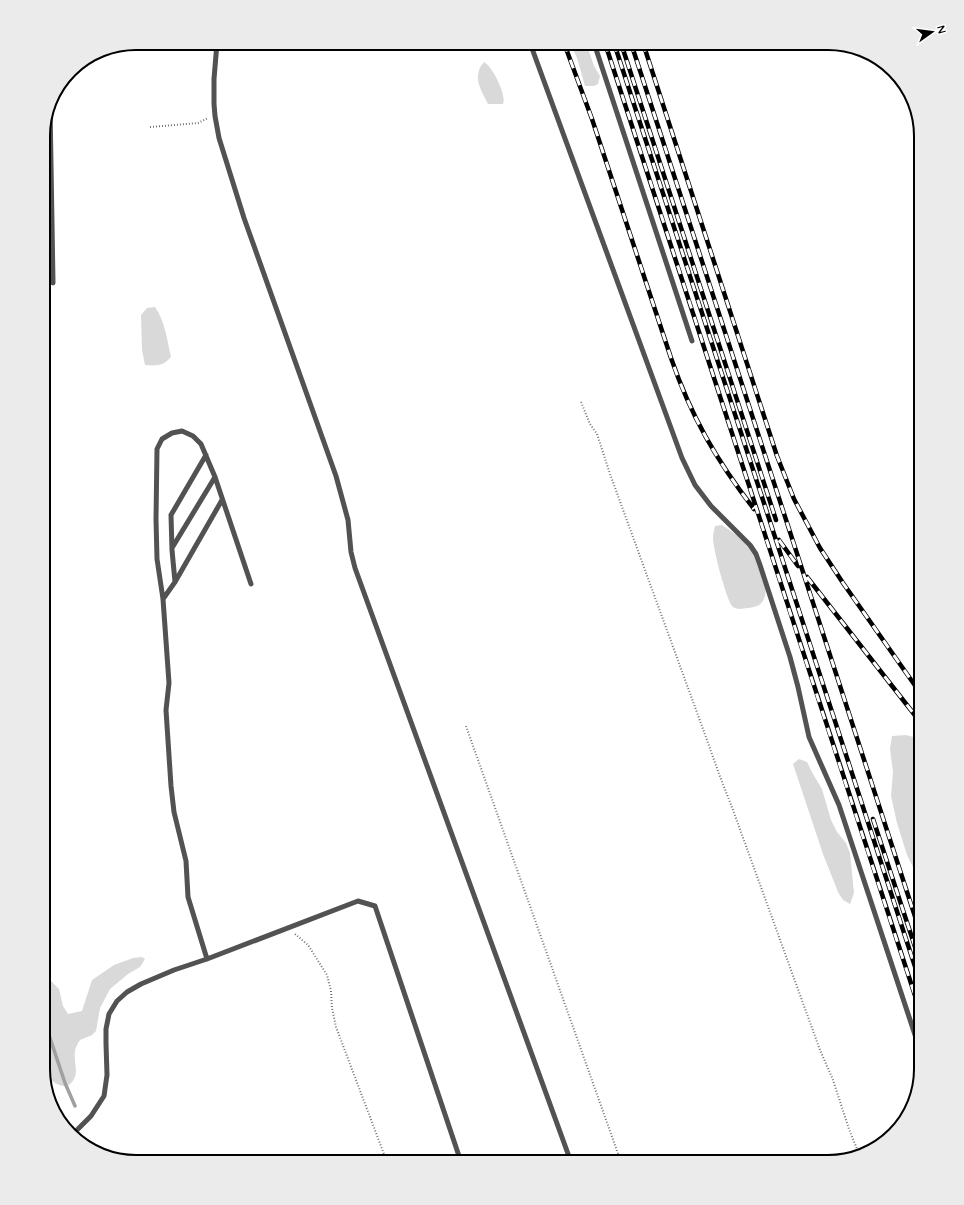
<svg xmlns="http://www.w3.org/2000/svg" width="964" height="1205" viewBox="0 0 964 1205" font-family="Quicksand,sans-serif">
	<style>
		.green { fill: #d9d9d9 }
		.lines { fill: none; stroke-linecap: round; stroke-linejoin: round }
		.stream { stroke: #a0a0a0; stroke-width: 3.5 }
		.path { stroke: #747474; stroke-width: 2; stroke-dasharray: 1 2; stroke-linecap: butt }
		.lane { stroke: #525252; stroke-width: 5 }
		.rail-casing { stroke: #000; stroke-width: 4.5 }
		.rail { stroke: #fff; stroke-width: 3; stroke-dasharray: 9; stroke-linecap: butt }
		.rim { fill: none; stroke: #000; stroke-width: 2 }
	</style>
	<rect width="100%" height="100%" fill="#fff"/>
	<path class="green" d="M570 43H586L594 66 600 76 598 84 594 86H585L577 58Z
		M484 62C492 66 507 95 503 104H488C483 94 475 82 479 71 479 68 482 65 484 62Z
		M155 307C165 321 167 340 171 357 163 366 157 366 145 365L142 350 141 315 147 308Z
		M722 525 748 543 752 548C758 562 775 593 759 605 756 607 750 608 747 608 742 609 736 610 732 606 726 598 713 549 713 538 713 534 714 530 715 526Z
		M906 735 917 738 921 741V878L916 873 907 855 897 823 891 796 893 772 890 749 892 736Z
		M799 759 807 762 813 774 822 789 831 820 837 832 846 843 850 853 854 893 850 904 843 900 838 892 823 854 793 764Z
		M142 957 145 959 140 967 128 974 110 989 100 1008 96 1031 92 1035 80 1040C78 1043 75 1048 75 1052 73 1062 80 1072 72 1082 65 1092 50 1081 46 1074 44 1071 44 1068 43 1065V973L59 989 63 1006 68 1014 82 1011 92 980 114 965 133 958Z"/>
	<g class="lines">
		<path class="stream" d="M43 1017 65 1083 75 1106
			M84 1141 86 1146"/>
		<path class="path" d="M150 127 198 123 208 118
			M581 402 590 424 597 434 610 474 707 740 719 774 733 810 820 1050 833 1080 849 1129 857 1149 860 1152
			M466 726 621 1162
			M295 934 308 945 327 975 331 991 332 1008 336 1027 387 1162"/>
		<path class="lane" d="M217 43 214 79V104L215 116 219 138 244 218 336 476 348 520 351 552 355 568 571 1162
			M530 43 682 458 695 485 711 506 750 545 756 554 760 565 790 657 798 687 809 737 839 805 921 1053
			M594 43 692 341
			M50 105 53 283
			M172 548 215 477
			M175 582 172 550 171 515 206 455
			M163 599 175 582 222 500
			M207 959 188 897 186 861 174 812 171 786 166 710 169 683 163 599 157 559 156 519 157 449 162 439 172 433 182 431 193 436 201 444 215 477 251 584
			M73 1134 91 1116 104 1096 107 1075 106 1043V1029L109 1014 117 1001 127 992 141 984 174 970 207 959 358 901 375 906 461 1162"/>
		<defs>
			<path id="rail" d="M564 43 592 119 671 358C691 416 716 460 754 509
				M605 43C711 367 815 691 921 1014
				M614 43 921 985
				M621 43 776 520
				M631 43 921 935
				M643 43 777 456 794 499 820 548 843 583 921 694
				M779 540 798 566
				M807 577 921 723
				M873 819 921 965"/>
		</defs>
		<use href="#rail" class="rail-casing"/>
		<use href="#rail" class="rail"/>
	</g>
	<path d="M0 0H964V1205H0ZM136 50H828A86 86 0 0 1 914 136V1069A86 86 0 0 1 828 1155H136A86 86 0 0 1 50 1069V136A86 86 0 0 1 136 50Z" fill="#ebebeb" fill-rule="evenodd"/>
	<path class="rim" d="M136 50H828A86 86 0 0 1 914 136V1069A86 86 0 0 1 828 1155H136A86 86 0 0 1 50 1069V136A86 86 0 0 1 136 50Z"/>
	<g transform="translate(932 32) rotate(76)" stroke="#ffffff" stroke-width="3" paint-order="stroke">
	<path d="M0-3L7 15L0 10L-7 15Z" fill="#000000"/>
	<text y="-6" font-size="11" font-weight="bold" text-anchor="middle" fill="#000000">N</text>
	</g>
</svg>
